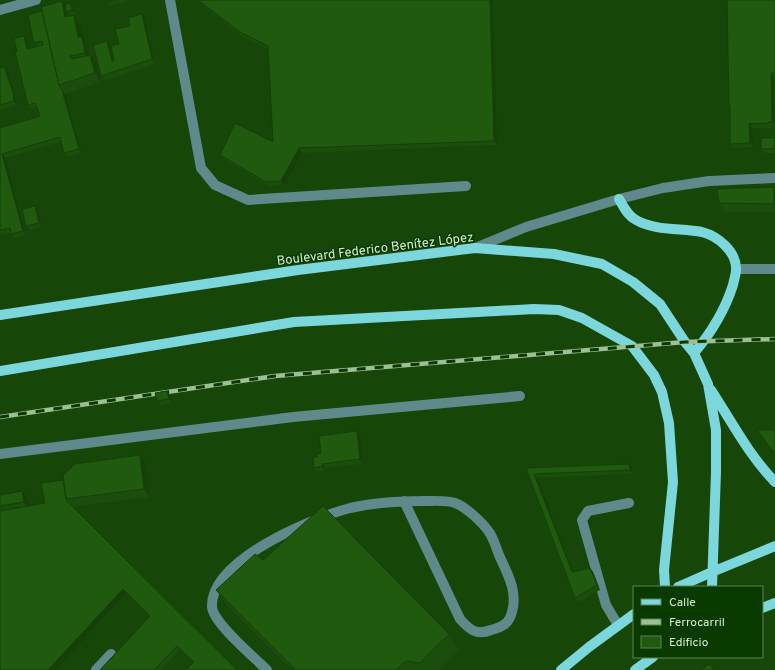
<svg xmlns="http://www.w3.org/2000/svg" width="775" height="670" viewBox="0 0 775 670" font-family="Overpass,sans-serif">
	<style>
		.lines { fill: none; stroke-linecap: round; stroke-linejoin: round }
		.minor { stroke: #5f898b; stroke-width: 10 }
		.major { stroke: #7cd7dc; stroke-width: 10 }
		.rail-casing { stroke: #9ebf96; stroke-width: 4.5 }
		.rail { stroke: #093b00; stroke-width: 3; stroke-dasharray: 9; stroke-linecap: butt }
		.wall { fill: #1b4d0c }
		.shaded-wall { fill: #163f0a }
		.building { fill: #1f5a0e; stroke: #163f0a }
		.labels { text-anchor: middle; stroke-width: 3; stroke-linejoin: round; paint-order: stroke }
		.street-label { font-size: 13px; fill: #d3edcd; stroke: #093b00 }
	</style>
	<rect width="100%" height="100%" fill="#164608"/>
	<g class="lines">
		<path class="minor" d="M170 0 201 168 215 185 248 200 466 186
			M0 10 36 0
			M475 248 526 227 619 199 663 188 709 181 775 178
			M737 269H775
			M0 454 293 417 520 396
			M618 625 606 605 582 520 588 511 629 503
			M96 670 111 654
			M267 670C255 658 213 623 212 607 210 560 312 518 350 508 372 503 402 501 425 501 433 501 449 500 455 503 466 507 483 523 489 532 494 539 496 548 499 555 507 573 518 591 512 612 511 616 508 622 505 624 501 627 495 629 491 630 476 636 469 629 460 619L404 501"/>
		<path class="major" d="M619 199C624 207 627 215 636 220 655 231 681 228 702 232 718 236 737 252 736 270 736 274 734 280 733 285 725 310 711 333 694 353
			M0 315 298 270 475 248 554 254 602 264 633 282 660 304 685 342 694 353 708 384 716 430V472L712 587
			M0 371 294 322 534 309 559 310 582 318 632 346 654 375 662 392 669 423 673 482 664 570 665 587
			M711 390C732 422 748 454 775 482
			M678 587 712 572 775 546
			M762 608 775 603
			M561 670 589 647 634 614
			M635 670 653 657"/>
		<defs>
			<path id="rail" d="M0 417 275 376 685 342 775 339"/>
		</defs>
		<use href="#rail" class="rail-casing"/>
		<use href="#rail" class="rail"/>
	</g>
	<path class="wall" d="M106 0H131L110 6Z
		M196 0H493L497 145 302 153 284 185 269 186 223 159 220 155 273 142 268 49 243 37 198 2Z
		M775 0V78H774L775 126H771V128H752L753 147 733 148 730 144V108L729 106Z
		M70 3 73 7 75 14 70 16 80 24 83 37 88 45 90 55 96 64 101 82 65 94 82 153 67 157 64 153 61 142 5 158 26 236 14 238 11 233 0 235V128L40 116 37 108 31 109 28 105 17 52 27 40 29 48 37 47 34 43 65 5Z
		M145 18 155 64 104 81 101 76 110 45 114 60 130 26Z
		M0 68 7 71 17 99H16L17 105 0 110Z
		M775 138V153H764L761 149Z
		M774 187 775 189V212H725L719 203Z
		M38 210 42 227 29 230 26 226Z
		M170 395 172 404 160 405 157 401Z
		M757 430H775V454Z
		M360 435 363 464 325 468V471L317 472 314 468 318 457 321 454Z
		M146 464 150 497 73 507 237 670 193 662 180 650 161 670H100L150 617 126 593 0 670V495L22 491 28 499 29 506 45 503 63 480Z
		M629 464 632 468 633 474 537 478 573 572 590 568 593 572 600 590 578 603 575 598 526 468Z
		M263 560 449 634 459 650 439 670H292L227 605 216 590Z"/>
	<path class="shaded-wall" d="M490 0H493L497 145 494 141Z
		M62 1 68 9 66 12 69 16 65 17Z
		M70 3 73 7 75 14 72 10Z
		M142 14 145 18 155 64 152 59Z
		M74 15 80 24 83 37 88 45 91 61 85 53 78 37Z
		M24 36 27 40 30 53 27 49Z
		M107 41 110 45 115 65 112 61Z
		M90 55 96 64 101 82 95 73Z
		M4 67 7 71 17 99 14 95Z
		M771 73 774 78 775 126 772 122Z
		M62 90 65 94 82 153 79 149Z
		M13 95 16 99 17 105 14 101Z
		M749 124 752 128 753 147 750 143Z
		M299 148 302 153 284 185 281 181Z
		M2 154 5 158 26 236 23 231Z
		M774 187 775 189V205L774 204Z
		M35 206 38 210 42 227 39 223Z
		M167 391 170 395 172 404 169 399Z
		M357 431 360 435 363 464 360 459Z
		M140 455 146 464 150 497 144 489Z
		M322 464 325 468V471L322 466Z
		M629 464 632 468 633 474 630 470Z
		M534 474 537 478 575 577 572 572Z
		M22 491 28 499 30 511 24 502Z
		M590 568 593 572 600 590 597 585Z
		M123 589 126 593 55 670H48Z"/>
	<path class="building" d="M106 0H113L107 2Z
		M198 0H490L494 141 299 148 281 181 266 182 220 155 235 123 273 142 268 46 240 32Z
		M727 0H775V73H771L772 122H768V123L749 124 750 143 730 144V106H729Z
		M62 1 65 17 74 15 78 37H82L85 53 70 56 71 59 90 55 95 73 59 85 41 7Z
		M70 3 72 10 66 12 65 5Z
		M42 11 59 85 62 90 79 149 64 153 60 137 2 154 23 231 11 234 10 228 0 230V128L40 116 35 103 28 105 15 52H17L14 38 24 36 27 49 43 45 42 41 34 43 28 15Z
		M142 14 152 59 101 76 93 45 107 41 112 61 114 60 111 46 119 44 115 29 130 26 128 18Z
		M4 67 14 95H13L14 101 0 105V68Z
		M761 138H775L774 149H761Z
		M774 187V204L719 203 717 189Z
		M35 206 39 223 26 226 22 209Z
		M167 391 169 399 157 401 155 393Z
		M757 430H775V452L771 449Z
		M357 431 360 459 322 464V466L314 468 313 457H318L317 454H321L319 436Z
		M140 455 144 489 66 499 63 475 75 464Z
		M629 464 630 470 534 474 572 572 590 568 597 585 575 598 526 468Z
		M63 480 66 499 69 503 237 670H186L194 662 177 646 154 670H100L150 616 123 589 48 670H0V511L45 503 41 483Z
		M22 491 24 502 0 506V495Z
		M323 506 449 634 420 663 406 661 396 670H296L216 590 255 554 263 560Z
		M710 664 714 670H700Z"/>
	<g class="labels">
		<g class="street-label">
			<text transform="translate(375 248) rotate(-7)" y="5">Boulevard Federico Benítez López</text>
		</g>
	</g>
	<rect x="633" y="586" width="130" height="72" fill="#093b00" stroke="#5a8252"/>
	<rect x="641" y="599" width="20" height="6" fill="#7cd7dc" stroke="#5a8252"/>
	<text x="669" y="606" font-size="12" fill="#d3edcd">Calle</text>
	<rect x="641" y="619" width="20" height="6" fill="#9ebf96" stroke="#5a8252"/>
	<text x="669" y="626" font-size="12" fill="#d3edcd">Ferrocarril</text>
	<rect x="641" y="636" width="20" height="12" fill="#1f5a0e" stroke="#5a8252"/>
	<text x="669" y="646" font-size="12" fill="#d3edcd">Edificio</text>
</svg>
